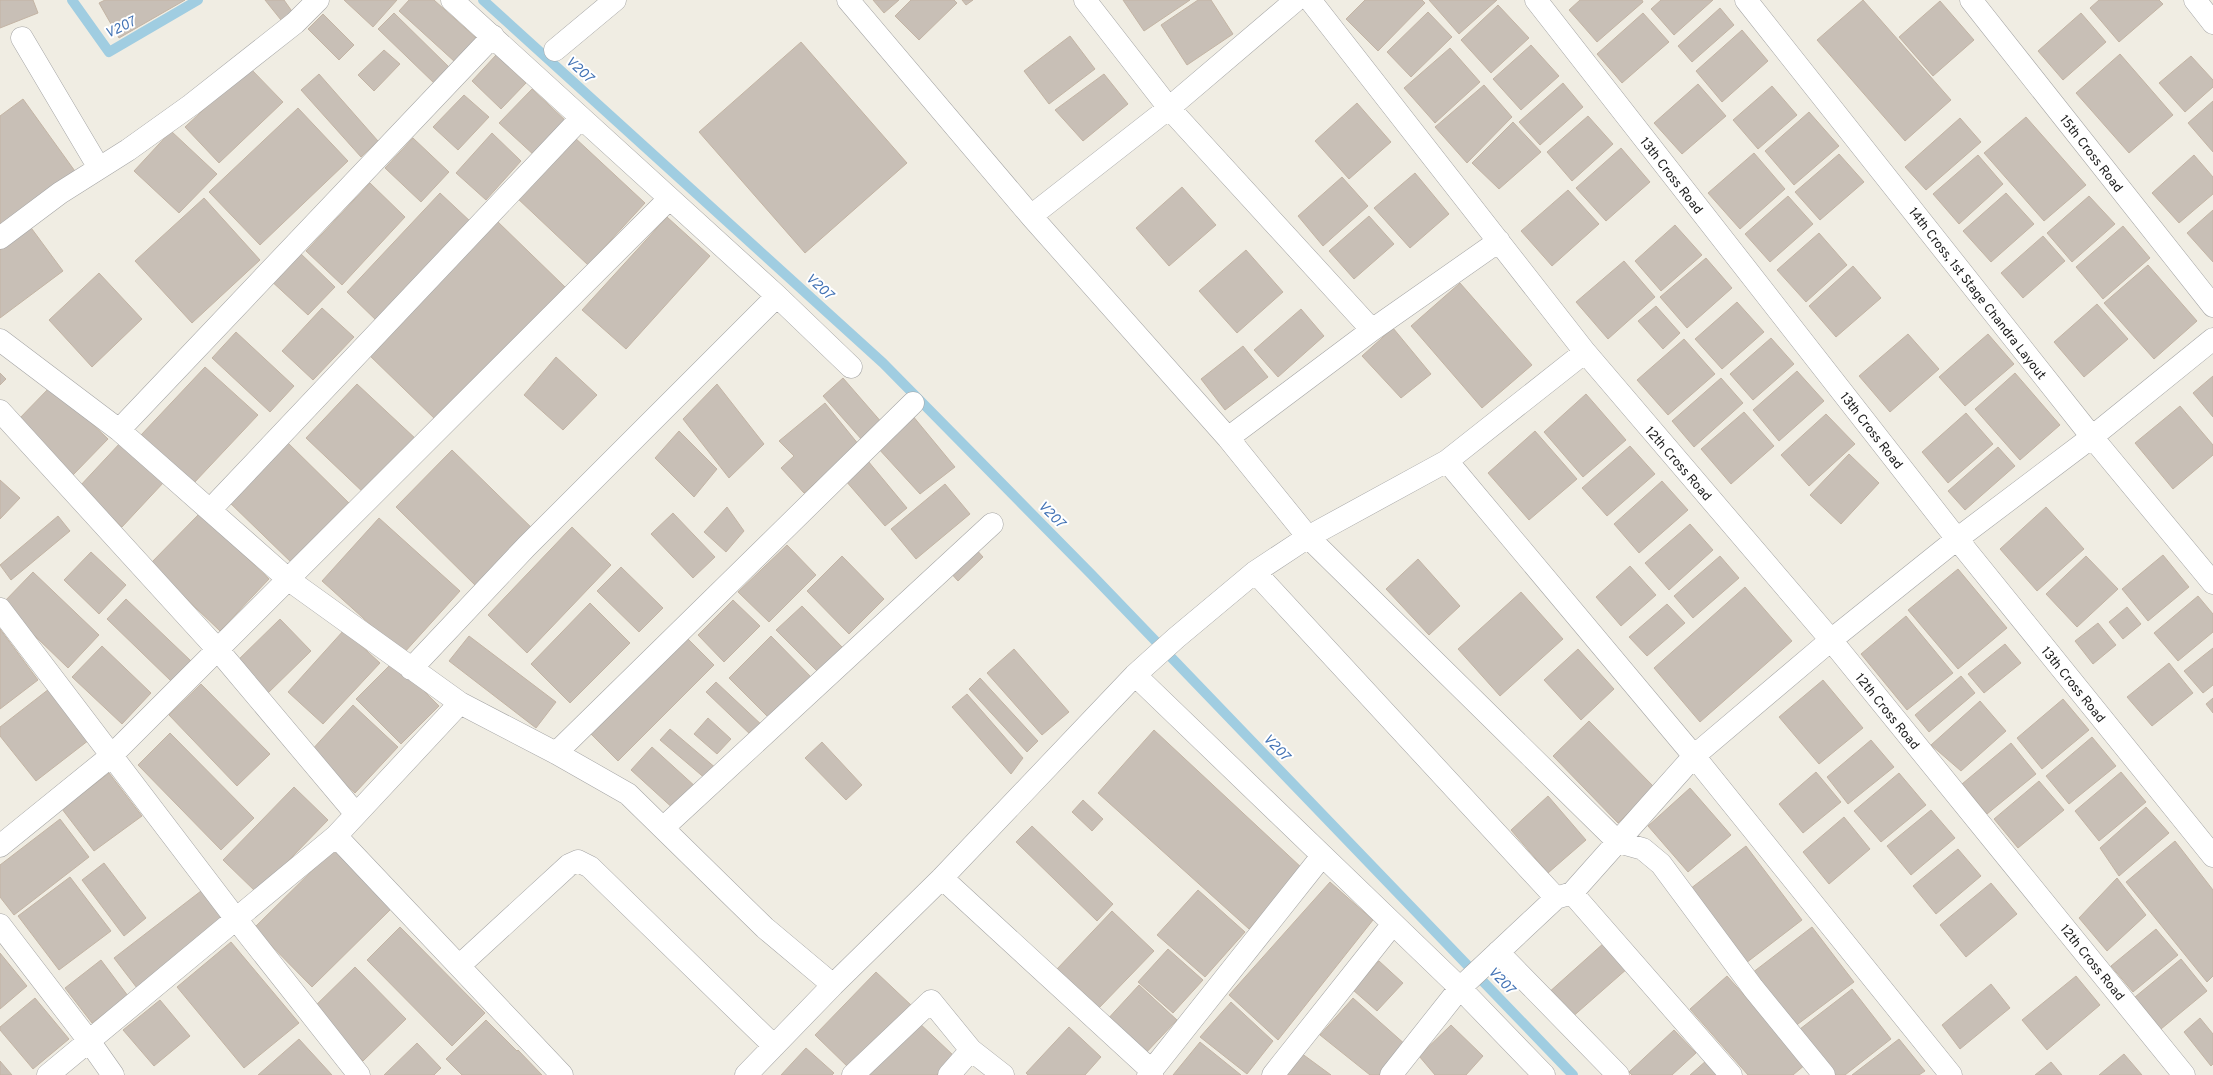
<svg xmlns="http://www.w3.org/2000/svg" width="2213" height="1075" viewBox="0 0 2213 1075" font-family="Overpass,sans-serif">
	<style>
		.lines { fill: none; stroke-linecap: round; stroke-linejoin: round }
		.stream { stroke: #a0cde1; stroke-width: 10 }
		.building { fill: #c8bfb6; stroke: #c3b4a4 }
		.street-casing { stroke: #a5a5a5; stroke-width: 23 }
		.street { stroke: #fff; stroke-width: 22 }
		.labels { text-anchor: middle; stroke-width: 4; stroke-linejoin: round; paint-order: stroke }
		.street-label { font-size: 13px; fill: #1e1e1e; stroke: #fff }
		.water-label { font-size: 14px; font-style: italic; fill: #4373b5; stroke: #fff }
	</style>
	<rect width="100%" height="100%" fill="#f0ede3"/>
	<g class="lines">
		<path class="stream" d="M72 0 109 52 198 0
			M483 0 883 363 1091 574 1573 1075"/>
	</g>
	<path class="building" d="M0 0H33L38 13 0 28Z
		M105 0H185L119 38 99 3Z
		M265 0H284L296 17 285 25Z
		M344 0H397L373 27Z
		M409 0H434L476 38 455 62 399 11Z
		M873 0H899L884 13Z
		M911 0H954L957 3 919 40 895 16Z
		M962 0H973L966 5Z
		M1123 0H1190L1144 31Z
		M1198 0H1211L1233 34 1187 65 1161 25Z
		M1365 0H1422L1425 3 1378 51 1346 19Z
		M1429 0H1497L1459 34Z
		M1580 0H1642L1643 2 1597 42 1569 10Z
		M1661 0H1713L1674 35 1651 9Z
		M1863 0 1951 100 1905 141 1817 40Z
		M2099 0H2159L2163 4 2119 42 2090 8Z
		M1940 1 1974 40 1933 76 1899 37Z
		M1498 5 1529 38 1491 73 1461 40Z
		M1720 8 1734 25 1692 62 1678 46Z
		M1428 12 1452 37 1411 77 1387 52Z
		M394 13 452 70 436 85 378 29Z
		M1643 13 1669 42 1622 83 1597 54Z
		M2081 13 2106 42 2063 80 2038 51Z
		M323 14 354 45 339 60 308 29Z
		M1742 30 1768 61 1722 102 1696 71Z
		M1070 36 1095 69 1049 104 1024 71Z
		M801 42 907 163 805 253 699 132Z
		M1531 45 1559 76 1521 110 1493 79Z
		M1450 48 1480 82 1435 123 1404 88Z
		M384 50 400 64 374 91 358 75Z
		M2120 54 2173 115 2129 153 2076 93Z
		M496 55 526 83 501 109 472 81Z
		M2191 56 2213 80V87L2185 112 2159 83Z
		M249 67 283 102 219 163 185 127Z
		M319 74 378 141 361 157 301 90Z
		M1104 74 1128 104 1083 141 1055 110Z
		M1563 83 1583 107 1540 145 1519 122Z
		M1698 84 1726 116 1682 154 1654 123Z
		M1484 85 1512 117 1467 163 1435 127Z
		M1772 86 1797 115 1758 149 1733 120Z
		M532 89 567 122 535 156 499 123Z
		M464 95 489 117 458 150 433 127Z
		M23 99 77 174 0 231V116Z
		M2213 101V152L2188 123Z
		M1357 103 1391 142 1349 179 1315 141Z
		M298 108 348 161 260 245 209 192Z
		M1809 112 1839 146 1794 185 1765 151Z
		M1588 116 1613 144 1572 181 1547 152Z
		M2026 117 2086 185 2044 221 1984 153Z
		M1960 118 1981 142 1926 190 1905 167Z
		M1513 122 1541 152 1499 189 1472 163Z
		M171 131 217 174 179 213 134 171Z
		M492 133 521 161 486 200 456 173Z
		M573 136 645 203 588 265 516 197Z
		M413 138 449 172 421 202 385 168Z
		M1621 148 1650 182 1606 221 1576 188Z
		M1754 153 1785 189 1740 229 1708 193Z
		M1839 154 1864 182 1820 220 1795 192Z
		M1978 155 2003 184 1959 224 1933 194Z
		M2194 155 2213 177V194L2179 223 2152 193Z
		M1415 173 1449 214 1410 248 1374 208Z
		M1342 177 1368 206 1323 246 1298 216Z
		M370 183 405 217 342 285 306 251Z
		M1182 187 1216 225 1169 266 1136 228Z
		M1568 190 1599 224 1552 266 1521 231Z
		M440 193 472 223 379 323 347 292Z
		M2006 193 2034 224 1991 262 1963 231Z
		M1788 196 1813 224 1770 262 1745 234Z
		M2089 196 2115 224 2072 262 2047 233Z
		M204 198 260 260 192 323 135 261Z
		M2213 210V262L2187 233Z
		M1369 216 1394 244 1354 279 1329 251Z
		M667 217 710 256 626 349 582 310Z
		M497 221 565 287 436 420 368 354Z
		M29 225 63 271 0 318V246Z
		M1675 225 1702 255 1661 291 1635 261Z
		M2123 226 2150 258 2103 299 2076 267Z
		M1819 233 1847 265 1806 302 1777 270Z
		M2043 236 2065 261 2023 298 2001 273Z
		M296 249 335 287 308 315 268 278Z
		M1246 250 1283 292 1237 333 1199 291Z
		M1706 258 1732 288 1687 328 1660 297Z
		M1624 261 1655 297 1608 339 1576 302Z
		M2148 265 2197 321 2154 359 2104 303Z
		M1853 266 1881 298 1836 337 1809 306Z
		M99 273 142 319 92 367 49 320Z
		M1460 283 1532 365 1482 408 1411 326Z
		M1737 302 1764 332 1722 369 1695 339Z
		M2097 304 2128 339 2084 377 2054 342Z
		M1656 306 1680 333 1663 349 1638 321Z
		M322 308 354 337 313 380 282 351Z
		M1301 309 1324 336 1278 377 1254 350Z
		M1393 328 1431 374 1401 398 1362 356Z
		M236 332 294 386 270 412 212 358Z
		M1908 334 1939 369 1890 412 1859 376Z
		M1988 334 2014 364 1965 406 1939 377Z
		M1771 338 1794 364 1753 400 1730 374Z
		M1684 339 1715 374 1668 415 1637 380Z
		M1243 346 1268 377 1225 410 1201 379Z
		M556 357 597 395 563 430 524 395Z
		M205 367 258 415 193 484 141 435Z
		M1797 371 1824 401 1779 441 1753 410Z
		M0 373 6 379 0 385Z
		M2015 373 2060 425 2020 460 1975 409Z
		M2213 376V417L2193 393Z
		M843 378 883 424 863 441 823 396Z
		M1721 378 1743 403 1694 447 1672 421Z
		M357 384 417 440 366 495 306 438Z
		M717 384 764 444 729 478 683 419Z
		M52 385 108 439 72 476 16 422Z
		M1586 394 1626 440 1583 477 1544 432Z
		M825 403 859 445 804 493 781 468 794 456 779 441Z
		M2180 406 2213 445V455L2173 489 2135 443Z
		M1744 412 1774 446 1731 484 1701 449Z
		M1966 413 1993 444 1948 483 1922 452Z
		M1826 414 1855 444 1809 486 1781 455Z
		M912 415 955 467 920 494 877 447Z
		M679 431 717 469 694 497 655 458Z
		M1535 431 1577 479 1529 520 1488 473Z
		M285 440 353 507 295 566 227 500Z
		M121 442 164 482 122 527 79 487Z
		M1630 446 1655 474 1607 516 1582 488Z
		M1998 447 2015 466 1965 510 1948 491Z
		M452 450 537 533 481 591 396 507Z
		M1849 454 1879 483 1841 524 1810 495Z
		M868 461 907 508 885 526 845 480Z
		M0 480 20 498 0 519Z
		M1662 481 1688 510 1639 553 1614 524Z
		M945 484 970 514 916 559 891 529Z
		M727 507 744 531 726 552 704 532Z
		M2046 507 2084 549 2037 591 2000 549Z
		M200 513 269 579 220 631 150 564Z
		M673 513 715 557 693 578 651 534Z
		M58 516 70 531 11 580 0 565Z
		M379 518 460 591 403 654 322 581Z
		M1690 524 1713 550 1669 590 1645 563Z
		M572 527 611 565 527 653 488 615Z
		M787 545 816 575 769 622 738 592Z
		M974 547 983 557 958 581 949 571Z
		M91 552 126 585 99 614 64 580Z
		M2163 555 2189 587 2148 621 2122 589Z
		M842 556 884 599 849 634 807 591Z
		M1720 556 1739 578 1693 618 1674 596Z
		M2086 556 2118 589 2077 627 2046 594Z
		M1418 559 1460 606 1429 635 1386 589Z
		M1630 566 1656 595 1621 626 1596 597Z
		M621 567 663 608 639 632 597 591Z
		M1958 569 2007 628 1958 669 1908 610Z
		M33 572 99 635 68 668 2 604Z
		M1745 587 1792 641 1700 722 1654 668Z
		M1521 592 1563 639 1500 696 1458 649Z
		M2198 596 2213 614V632L2178 661 2154 633Z
		M126 599 191 661 171 681 107 619Z
		M733 600 760 626 724 662 698 635Z
		M590 603 630 643 570 703 531 664Z
		M1667 604 1685 623 1647 656 1629 637Z
		M802 606 843 648 819 673 776 630Z
		M2127 607 2141 624 2123 639 2109 622Z
		M1906 616 1953 673 1907 710 1861 654Z
		M280 619 311 651 266 695 234 664Z
		M2098 623 2116 645 2093 664 2075 641Z
		M0 629 38 680 0 709Z
		M344 630 380 663 323 724 288 692Z
		M684 635 714 665 618 761 588 731Z
		M469 636 556 702 536 728 449 661Z
		M771 636 813 679 771 720 729 678Z
		M2005 644 2021 663 1984 693 1968 674Z
		M102 646 151 693 122 724 72 677Z
		M2213 648V685L2203 693 2184 671Z
		M1014 649 1069 712 1042 735 987 673Z
		M1578 649 1614 689 1581 720 1544 680Z
		M394 661 439 706 401 744 356 699Z
		M2169 663 2193 693 2152 726 2127 697Z
		M1961 676 1975 693 1929 732 1915 715Z
		M980 678 1038 741 1027 752 969 689Z
		M1823 680 1863 728 1819 764 1779 717Z
		M716 682 764 727 754 738 706 692Z
		M201 684 270 754 237 786 169 715Z
		M49 689 89 740 36 781 0 736V727Z
		M967 694 1023 758 1011 774 952 707Z
		M2213 698V713L2206 704Z
		M2063 699 2089 730 2042 769 2017 738Z
		M1980 701 2006 731 1961 771 1931 745Z
		M353 705 398 747 355 793 310 752Z
		M708 718 731 739 717 754 694 734Z
		M1589 721 1654 787 1618 823 1553 756Z
		M670 729 717 769 707 780 660 740Z
		M1154 730 1303 869 1249 929 1098 793Z
		M170 733 254 818 221 850 138 765Z
		M2092 737 2116 766 2069 804 2046 776Z
		M1871 740 1894 767 1848 804 1827 777Z
		M822 742 862 785 846 800 805 758Z
		M2011 743 2036 774 1987 814 1962 784Z
		M652 747 697 788 676 811 631 770Z
		M1816 772 1841 802 1803 833 1779 804Z
		M2121 772 2146 802 2099 841 2075 811Z
		M109 773 142 816 94 851 62 809Z
		M1899 773 1926 805 1881 842 1854 811Z
		M2039 781 2064 810 2018 848 1994 819Z
		M294 787 328 820 257 893 223 860Z
		M1690 788 1731 835 1688 872 1648 826Z
		M1548 796 1586 840 1548 873 1511 830Z
		M1083 800 1103 819 1092 831 1072 812Z
		M2146 807 2169 833 2119 876 2100 848Z
		M1931 810 1955 838 1911 875 1887 846Z
		M1844 817 1870 849 1829 884 1803 852Z
		M60 819 89 857 14 915 0 897V865Z
		M1032 826 1113 904 1097 921 1016 842Z
		M2175 841 2213 890V976L2207 982 2126 882Z
		M1746 846 1802 920 1746 963 1690 889Z
		M334 849 392 908 312 987 254 928Z
		M1958 849 1981 876 1936 914 1913 886Z
		M104 863 146 918 124 936 82 880Z
		M70 877 111 931 59 970 18 916Z
		M2117 878 2146 915 2107 951 2079 918Z
		M1330 882 1373 920 1278 1040 1229 995Z
		M1991 883 2017 914 1966 957 1940 925Z
		M1198 890 1245 932 1205 977 1157 935Z
		M201 891 224 921 137 988 114 958Z
		M1112 911 1154 951 1099 1008 1057 969Z
		M400 927 485 1013 452 1046 367 960Z
		M1812 927 1854 982 1794 1027 1752 973Z
		M2156 929 2178 955 2133 992 2111 966Z
		M231 942 299 1023 244 1068 177 987Z
		M1605 942 1628 968 1570 1019 1547 994Z
		M1168 949 1203 980 1173 1013 1138 982Z
		M0 953 27 986 0 1009Z
		M2181 959 2207 991 2161 1029 2135 997Z
		M101 960 128 996 92 1023 65 988Z
		M1379 961 1403 983 1377 1011 1353 990Z
		M355 967 406 1019 363 1061 311 1010Z
		M876 972 912 1006 851 1070 815 1035Z
		M1727 976 1806 1064 1793 1075H1748L1690 1009Z
		M2076 976 2100 1005 2047 1050 2022 1020Z
		M1991 984 2010 1008 1960 1049 1942 1025Z
		M1139 985 1177 1020 1142 1057 1105 1022Z
		M1852 989 1891 1039 1845 1075H1835L1800 1029Z
		M35 998 69 1039 33 1069 0 1030V1027Z
		M1353 998 1407 1046 1385 1075H1370L1320 1035Z
		M160 1000 190 1036 154 1066 123 1030Z
		M1231 1002 1273 1041 1247 1074 1200 1037Z
		M2200 1018 2213 1034V1064L2211 1066 2184 1032Z
		M486 1020 517 1051 518 1050 542 1075H462L446 1059Z
		M916 1020 954 1056 937 1075H865Z
		M1451 1025 1483 1056 1466 1075H1435L1419 1056Z
		M1069 1027 1101 1057 1085 1075H1028L1026 1073Z
		M1674 1030 1696 1053 1672 1075H1632L1629 1072Z
		M299 1039 332 1075H258Z
		M1899 1039 1925 1071 1919 1075H1852Z
		M1200 1042 1241 1075H1173Z
		M417 1043 441 1068 434 1075H384Z
		M806 1048 834 1073 832 1075H781Z
		M1301 1053 1331 1075H1285Z
		M2124 1054 2142 1075H2099Z
		M1707 1060 1720 1075H1690Z
		M0 1061 12 1075H0Z
		M2051 1062 2062 1075H2035Z"/>
	<g class="lines">
		<defs>
			<path id="street" d="M452 0 777 296 851 367
				M848 0 1031 216 1228 438 1308 537 1618 842 1643 849 1661 864 1753 988 1824 1075
				M1085 0 1169 108 1372 330 1499 241
				M1310 0 1585 352 1831 640 2184 1075
				M1536 0 1957 539 2213 856
				M1746 0 2092 437 2213 583
				M1971 0 2213 306
				M2195 0 2213 23
				M22 38 99 168
				M555 50 615 0
				M1031 216 1169 108 1296 0
				M0 238 60 193 128 150 191 105 295 23 318 0
				M0 340 119 430 289 580 460 703 336 836 48 1075
				M0 411 218 650 356 814
				M119 430 493 36
				M1228 438 1372 330
				M1447 461 1694 756 1831 640 1957 539 2092 437 2213 339
				M210 510 581 118
				M1255 572 1556 898
				M0 609 236 919 359 1075
				M411 669 526 547 777 296
				M1135 675 1460 988 1544 1075
				M460 703 556 753 628 794 765 928 833 985
				M556 753 913 403
				M663 828 992 524
				M336 836 562 1075
				M0 846 111 756 669 199
				M942 878 1152 1071V1075
				M1572 893 1731 1075
				M0 925 89 1041 113 1075
				M1498 952 1618 1075
				M459 966 569 865 578 861 590 867 774 1046
				M746 1075 833 985 942 878 1135 675 1176 638 1255 572 1308 537 1447 461 1585 352
				M853 1075 931 1001 971 1050 1003 1075
				M949 1075 971 1050
				M1148 1075 1322 856
				M1273 1075 1392 925
				M1391 1075 1460 988 1556 898 1572 893 1694 756 1951 1075"/>
		</defs>
		<use href="#street" class="street-casing"/>
		<use href="#street" class="street"/>
	</g>
	<g class="labels">
		<g class="street-label">
			<text transform="translate(2092 153) rotate(52)" y="5">15th Cross Road</text>
			<text transform="translate(1672 175) rotate(52)" y="5">13th Cross Road</text>
			<text transform="translate(1978 293) rotate(52)" y="5">14th Cross, 1st Stage Chandra Layout</text>
			<text transform="translate(1872 430) rotate(52)" y="5">13th Cross Road</text>
			<text transform="translate(1679 463) rotate(49)" y="5">12th Cross Road</text>
			<text transform="translate(2074 684) rotate(51)" y="5">13th Cross Road</text>
			<text transform="translate(1888 711) rotate(51)" y="5">12th Cross Road</text>
			<text transform="translate(2093 962) rotate(51)" y="5">12th Cross Road</text>
		</g>
		<g class="water-label">
			<text transform="translate(120 27) rotate(-26)" y="5">V207</text>
			<text transform="translate(580 69) rotate(42)" y="5">V207</text>
			<text transform="translate(820 286) rotate(42)" y="5">V207</text>
			<text transform="translate(1052 514) rotate(45)" y="5">V207</text>
			<text transform="translate(1277 747) rotate(46)" y="5">V207</text>
			<text transform="translate(1502 980) rotate(46)" y="5">V207</text>
		</g>
	</g>
</svg>
